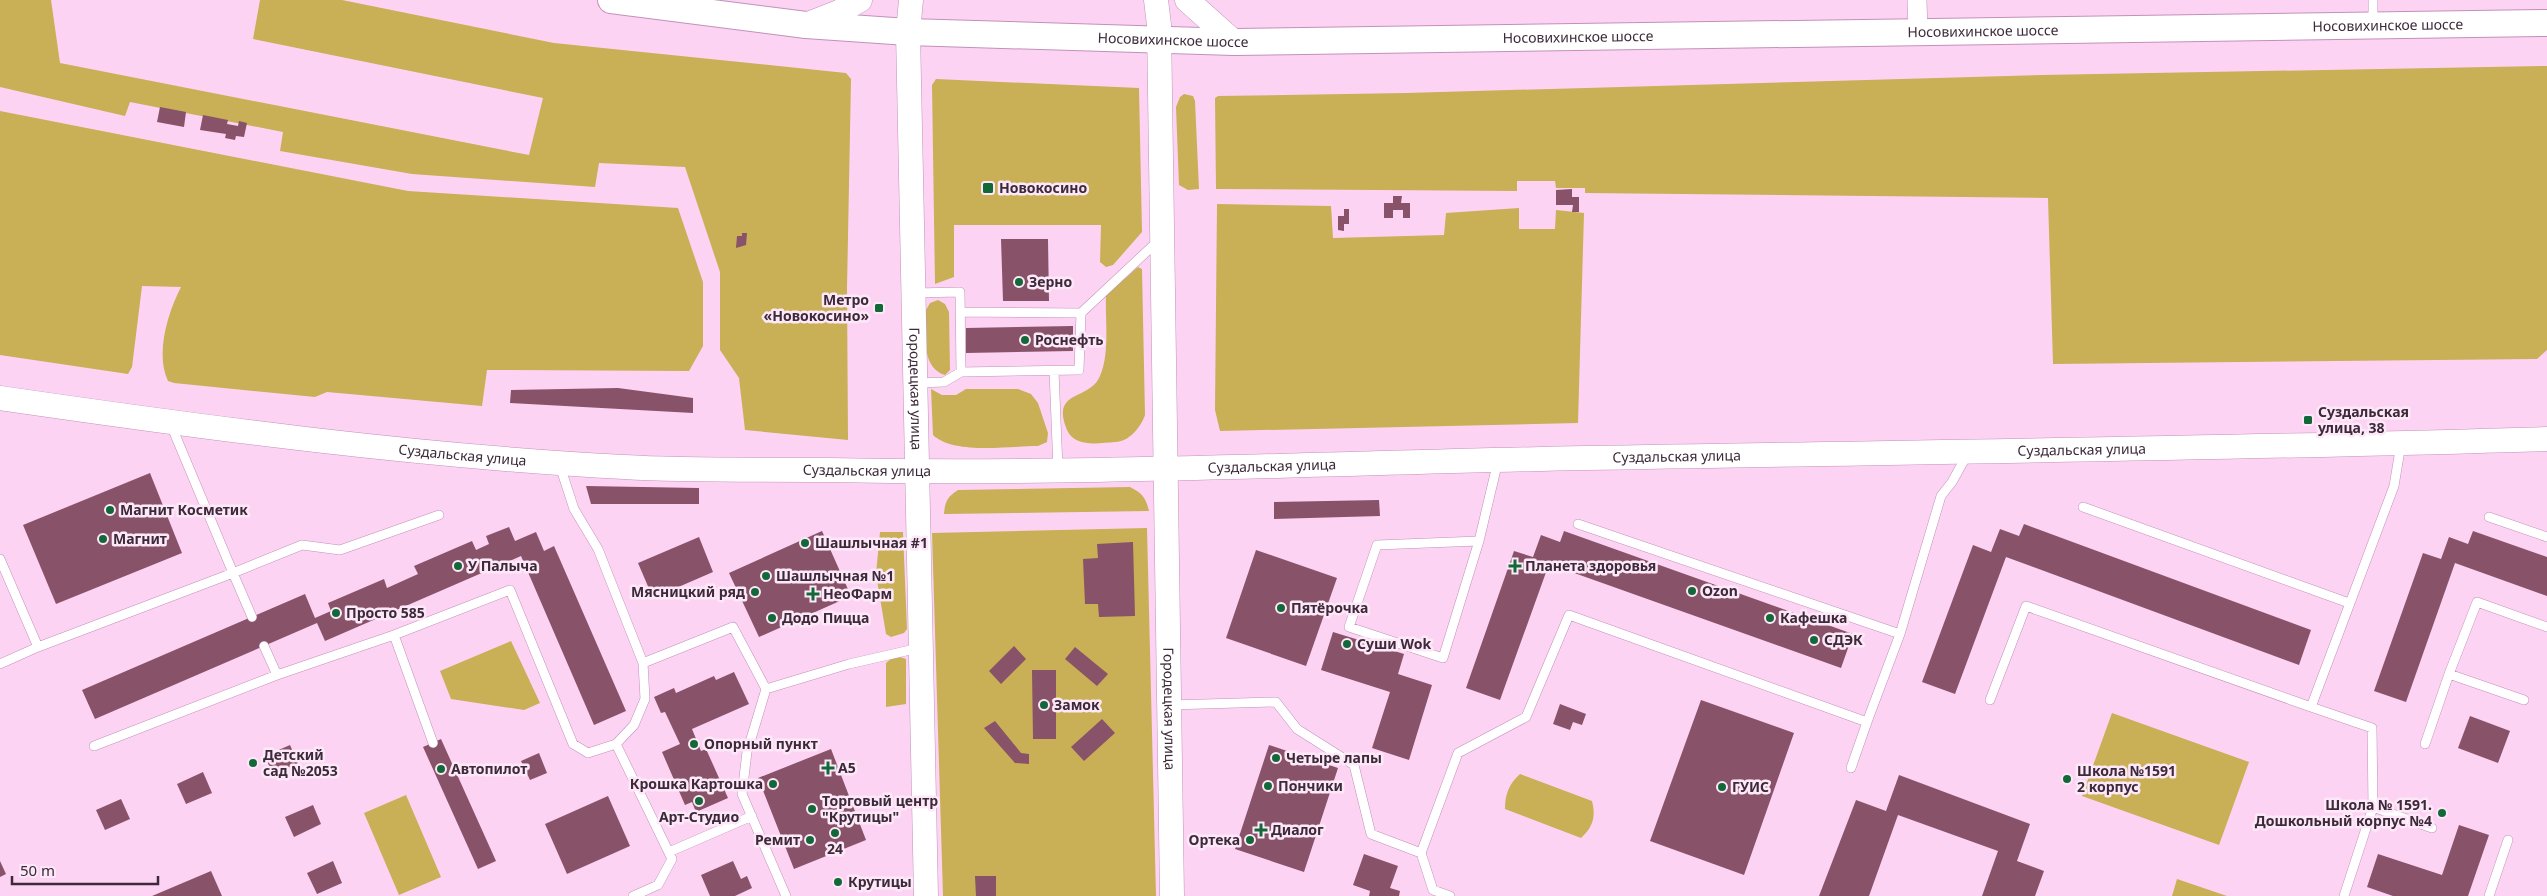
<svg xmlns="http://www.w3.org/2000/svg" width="2547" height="896" viewBox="0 0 2547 896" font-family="'Noto Sans',sans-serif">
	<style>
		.green { fill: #c9af56 }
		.building { fill: #885269 }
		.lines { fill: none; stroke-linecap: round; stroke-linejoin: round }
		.service-casing { stroke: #c191b8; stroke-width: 10 }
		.minor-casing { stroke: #c191b8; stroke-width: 20 }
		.tertiary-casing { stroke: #c191b8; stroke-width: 25 }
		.secondary-casing { stroke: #c191b8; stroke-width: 28 }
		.service { stroke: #fff; stroke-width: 9 }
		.minor { stroke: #fff; stroke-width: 19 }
		.tertiary { stroke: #fff; stroke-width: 24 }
		.secondary { stroke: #fff; stroke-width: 26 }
		.poi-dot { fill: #126839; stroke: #fde8f8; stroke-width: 2 }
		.labels { text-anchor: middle; stroke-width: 5; stroke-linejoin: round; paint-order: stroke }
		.street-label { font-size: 14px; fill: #3c2939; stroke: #fde8f8 }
		.poi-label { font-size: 14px; font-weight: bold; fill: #3c2939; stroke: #fde8f8; text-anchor: start }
	</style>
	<rect width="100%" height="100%" fill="#fdd3f4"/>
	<path class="green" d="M0 0H51L60 63 529 155 543 98 253 39 260 0H342L554 43 846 73 851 79 847 289 848 440 745 430 739 378 720 350V272L685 167 599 163 595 187 412 174 280 151 283 132 130 102 125 116 0 87Z
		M2547 66V350L2537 359 2053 364 2048 198 1585 193V188H1556L1555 181H1517V191L1216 189 1215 98 1218 96 1406 93 2042 75Z
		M936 79 1139 88 1142 232 1113 265 1106 267 1100 262 1101 225H954V277L935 284 932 85Z
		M1184 94 1193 96 1195 101 1199 189 1188 190 1179 185 1176 107 1180 97Z
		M0 111 408 191 678 208 703 282V346L689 371 487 370 482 406 327 392 315 397 174 383 168 381C155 354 168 312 181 287L142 286 132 367 128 374 0 355Z
		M1217 204 1331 206 1333 238 1444 235 1446 213 1519 208V229H1555L1556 210 1584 213 1578 423 1220 431 1215 410Z
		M1138 267 1142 269 1145 415C1141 427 1129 442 1115 442 1099 443 1075 448 1067 430 1050 389 1090 401 1100 376 1110 353 1105 320 1106 295Z
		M938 300 945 304 949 312 950 370 945 375C919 366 927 332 926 310L930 303Z
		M931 389 942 395H956L966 389H1018L1031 394 1038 403 1048 433 1047 442 1038 446C1009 446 954 455 933 435Z
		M1130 487C1142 493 1146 498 1149 511L944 514C945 502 947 497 958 490Z
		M1147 528 1156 896H943L932 533Z
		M880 532H903L907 629 904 633 891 637 886 634 876 574Z
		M511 641 540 703 524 710 451 699 440 671Z
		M900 657 906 659V704L886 707V663L892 658Z
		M2112 713 2249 762 2219 845 2082 796Z
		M1520 774 1592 801C1596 817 1593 827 1581 838L1505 809C1505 794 1509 784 1520 774Z
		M406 795 441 877 399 895 364 813Z
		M2177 879 2227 896H2172Z"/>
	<path class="building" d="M160 107 186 112 184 127 157 122Z
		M203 115 228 120 227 124 238 126 239 121 247 123 244 137 236 136 235 140 225 138 226 134 200 130Z
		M1572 189V197H1579V212H1572L1573 205H1556V190Z
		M1393 196H1402L1401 203H1410V218H1403V210H1393V218H1384V203H1393Z
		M1344 209H1349V224H1344V231L1338 230V216H1344Z
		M742 233H747L746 245 736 248 737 236H742Z
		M1001 239H1048L1049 301H1003Z
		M1073 326V351L966 353V328Z
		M618 388 693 398V413L510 403 511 390Z
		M150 473 182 553 56 604 23 525Z
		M586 486 699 488V504H591Z
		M1379 500 1380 516 1274 519V502Z
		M2024 524 2311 630 2299 665 2006 557 1955 694 1922 682 1973 545 1991 552 2000 529 2019 536Z
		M509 527 515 541 536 532 544 551 554 546 626 711 594 725 521 556 325 641 317 623 95 719 82 690 305 594 315 618 331 611 328 603 384 579 387 588 418 574 414 566 472 541 476 550 489 544 486 536Z
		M822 531 851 596 759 637 729 573Z
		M1564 531 1853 634 1841 668 1549 564 1500 700 1466 688 1514 551 1533 557 1541 535 1560 542Z
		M2473 531 2547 557V596L2455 563 2406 702 2374 691 2423 553 2441 559 2449 537 2468 544Z
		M699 537 713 572 653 598 638 563Z
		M1133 542 1135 616 1099 617 1098 604H1085L1083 559 1098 558 1097 544Z
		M1256 550 1337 578 1306 666 1226 638Z
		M1333 632 1404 654 1398 674 1432 685 1409 760 1372 748 1390 692 1321 670Z
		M1014 646 1026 659 1001 684 989 671Z
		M1075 647 1108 674 1097 686 1065 659Z
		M1032 670H1056V739H1033Z
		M734 672 749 704 692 729 701 751 706 749 728 798 696 812 692 802 685 805 662 752 680 744 665 712 661 713 654 697 674 688 676 693 714 676 716 680Z
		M1701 700 1794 733 1744 875 1650 841Z
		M1560 704 1586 714 1582 725 1573 722 1570 730 1553 724Z
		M2470 716 2510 731 2498 763 2458 748Z
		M1102 719 1115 733 1084 761 1071 747Z
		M995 721 1021 753 1029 754V764L1015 763 984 728Z
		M441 739 496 861 478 869 423 747Z
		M290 745 298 763 273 775 265 756Z
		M1269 745 1338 768 1304 872 1235 849Z
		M831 749 866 840 794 869 758 778Z
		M539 753 547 773 530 780 521 761Z
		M203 772 212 793 186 804 177 784Z
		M1899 775 2030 824 2017 861 2044 871 2035 896H1982L1998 851 1898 815 1869 896H1819L1856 800 1886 811Z
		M608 796 630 846 567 874 545 824Z
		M121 799 130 819 105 830 96 810Z
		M313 805 321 824 294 837 285 817Z
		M2459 825 2489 835 2468 896H2393L2367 887 2378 854 2442 875Z
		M1364 854 1398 866 1390 888 1400 891 1399 896H1369L1370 891 1353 885Z
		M0 861 6 874 0 877Z
		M333 861 342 883 317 894 307 873Z
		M733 861 741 879 747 876 752 888 735 896H710L701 875Z
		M211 871 222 896H152Z
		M975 876H996V896H976Z"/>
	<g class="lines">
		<defs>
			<path id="service" d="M2373 22V0
				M915 293 960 292 961 372
				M961 312 1081 313 1159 240
				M1054 371 1058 469
				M917 383 944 382 961 372 1079 370 1081 313
				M560 466 574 509 598 549 643 663
				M2083 507 2349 603
				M2489 517 2547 537
				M1578 524 1900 634
				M1479 541 1377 545 1349 627 1443 658 1479 541 1498 461
				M0 559 38 647 0 664
				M252 617 233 573 302 545 340 550 439 515
				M394 635 433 743
				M264 646 277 675 394 635 510 590 573 744 588 753 616 744 634 725 645 699 643 663 733 627 766 689
				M38 647 233 573 171 425
				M1990 700 2026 606 2311 707 2394 486 2401 444
				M2524 700 2449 674 2477 602 2547 627
				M1170 705 1276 702 1297 729 1354 765 1371 834 1421 853
				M2311 707 2372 728 2373 807 2432 828
				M616 744 672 859 658 885 633 896
				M2425 744 2449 674
				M94 746 277 675
				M1851 768 1867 722
				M669 852 752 816
				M786 896 742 794 747 752 766 689 849 664 919 648
				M1450 896 1433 890 1421 853 1458 753 1526 717 1569 615 1867 722 1900 634 1941 496 1952 482 1967 455
				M2344 896 2373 807
				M2489 896 2508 840"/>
			<path id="minor" d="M1917 0 1918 32"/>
			<g id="tertiary">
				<path id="s1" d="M911 0 908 32 926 896"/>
				<path id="s2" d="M1156 0 1159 25 1172 896"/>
				<path d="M1187 0 1234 42"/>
				<path d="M806 25 839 12 860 0"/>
				<path id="s3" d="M0 398C207 428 415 456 624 467 692 471 761 469 829 470 1081 475 1334 463 1586 458 1906 452 2227 449 2547 439"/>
			</g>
			<g id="secondary">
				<path id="s4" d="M611 0 806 25 908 32 1234 42 2547 23"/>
			</g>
		</defs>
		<use href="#service" class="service-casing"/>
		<use href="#minor" class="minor-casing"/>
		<use href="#tertiary" class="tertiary-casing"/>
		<use href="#secondary" class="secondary-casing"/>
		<use href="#service" class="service"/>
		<use href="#minor" class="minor"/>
		<use href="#tertiary" class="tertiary"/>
		<use href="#secondary" class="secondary"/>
	</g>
	<g class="poi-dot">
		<rect x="982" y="182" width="12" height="12" rx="2.5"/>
		<circle cx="1019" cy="282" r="5"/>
		<rect x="874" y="303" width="10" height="10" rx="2.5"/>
		<circle cx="1025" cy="340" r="5"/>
		<rect x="2303" y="415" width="10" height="10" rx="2.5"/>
		<circle cx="110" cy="510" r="5"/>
		<circle cx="103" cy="539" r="5"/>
		<circle cx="805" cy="543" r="5"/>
		<circle cx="458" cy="566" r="5"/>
		<path d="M1512.5 558.5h5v5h5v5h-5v5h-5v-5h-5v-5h5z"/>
		<circle cx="766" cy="576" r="5"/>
		<circle cx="1692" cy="591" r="5"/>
		<circle cx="755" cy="592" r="5"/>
		<path d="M810.5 586.5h5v5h5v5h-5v5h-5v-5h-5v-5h5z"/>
		<circle cx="1281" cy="608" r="5"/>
		<circle cx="336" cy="613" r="5"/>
		<circle cx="772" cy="618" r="5"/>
		<circle cx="1770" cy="618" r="5"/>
		<circle cx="1814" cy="640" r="5"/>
		<circle cx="1347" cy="644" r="5"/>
		<circle cx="1044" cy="705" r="5"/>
		<circle cx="694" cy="744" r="5"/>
		<circle cx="1276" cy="758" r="5"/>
		<circle cx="253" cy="763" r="5"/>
		<path d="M825.5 760.5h5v5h5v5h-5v5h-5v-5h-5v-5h5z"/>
		<circle cx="441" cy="769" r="5"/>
		<circle cx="2067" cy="779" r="5"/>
		<circle cx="773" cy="784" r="5"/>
		<circle cx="1268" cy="786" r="5"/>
		<circle cx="1722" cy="787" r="5"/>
		<circle cx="699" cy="801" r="5"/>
		<circle cx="812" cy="809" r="5"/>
		<circle cx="2442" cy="813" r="5"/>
		<path d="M1258.5 822.5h5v5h5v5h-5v5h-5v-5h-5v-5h5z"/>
		<circle cx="835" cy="833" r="5"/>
		<circle cx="810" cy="840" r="5"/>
		<circle cx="1250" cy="840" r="5"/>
		<circle cx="838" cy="882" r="5"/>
	</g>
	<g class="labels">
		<g class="street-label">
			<text dy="5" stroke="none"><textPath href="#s4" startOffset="1779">Носовихинское шоссе</textPath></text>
			<text dy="5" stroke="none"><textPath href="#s4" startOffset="1374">Носовихинское шоссе</textPath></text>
			<text dy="5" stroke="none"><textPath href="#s4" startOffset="969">Носовихинское шоссе</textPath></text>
			<text dy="5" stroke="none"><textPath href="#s4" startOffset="564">Носовихинское шоссе</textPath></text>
			<text dy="5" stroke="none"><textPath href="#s1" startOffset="389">Городецкая улица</textPath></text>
			<text dy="5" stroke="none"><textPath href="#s3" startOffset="2086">Суздальская улица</textPath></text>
			<text dy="5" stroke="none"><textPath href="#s3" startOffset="466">Суздальская улица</textPath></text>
			<text dy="5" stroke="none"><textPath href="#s3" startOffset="1681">Суздальская улица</textPath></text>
			<text dy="5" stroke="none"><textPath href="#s3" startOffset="1276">Суздальская улица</textPath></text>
			<text dy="5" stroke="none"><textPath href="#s3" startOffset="871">Суздальская улица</textPath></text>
			<text dy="5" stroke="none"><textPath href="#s2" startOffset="709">Городецкая улица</textPath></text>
		</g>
		<g class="poi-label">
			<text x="999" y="193">Новокосино</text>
			<text x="1029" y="287">Зерно</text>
			<text x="869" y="305" text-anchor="end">Метро<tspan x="869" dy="16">«Новокосино»</tspan></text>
			<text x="1035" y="345">Роснефть</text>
			<text x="2318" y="417">Суздальская<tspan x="2318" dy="16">улица, 38</tspan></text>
			<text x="120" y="515">Магнит Косметик</text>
			<text x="113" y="544">Магнит</text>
			<text x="815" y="548">Шашлычная #1</text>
			<text x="468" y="571">У Палыча</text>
			<text x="1525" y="571">Планета здоровья</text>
			<text x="776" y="581">Шашлычная №1</text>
			<text x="1702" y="596">Ozon</text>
			<text x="745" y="597" text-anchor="end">Мясницкий ряд</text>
			<text x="823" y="599">НеоФарм</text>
			<text x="1291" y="613">Пятёрочка</text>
			<text x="346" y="618">Просто 585</text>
			<text x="782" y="623">Додо Пицца</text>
			<text x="1780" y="623">Кафешка</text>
			<text x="1824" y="645">СДЭК</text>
			<text x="1357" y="649">Суши Wok</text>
			<text x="1054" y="710">Замок</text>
			<text x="704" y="749">Опорный пункт</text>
			<text x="263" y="760">Детский<tspan x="263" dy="16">сад №2053</tspan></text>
			<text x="1286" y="763">Четыре лапы</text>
			<text x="838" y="773">А5</text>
			<text x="451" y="774">Автопилот</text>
			<text x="2077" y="776">Школа №1591<tspan x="2077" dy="16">2 корпус</tspan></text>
			<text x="763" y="789" text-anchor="end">Крошка Картошка</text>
			<text x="1278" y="791">Пончики</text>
			<text x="1732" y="792">ГУИС</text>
			<text x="822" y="806">Торговый центр<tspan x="822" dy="16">"Крутицы"</tspan></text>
			<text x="2432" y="810" text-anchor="end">Школа № 1591.<tspan x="2432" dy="16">Дошкольный корпус №4</tspan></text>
			<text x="699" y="822" text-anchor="middle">Арт-Студио</text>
			<text x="1271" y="835">Диалог</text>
			<text x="800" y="845" text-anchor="end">Ремит</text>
			<text x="1240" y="845" text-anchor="end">Ортека</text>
			<text x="835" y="854" text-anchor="middle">24</text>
			<text x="848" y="887">Крутицы</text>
		</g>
	</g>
	<path d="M12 876v8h146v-8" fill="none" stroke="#3c2939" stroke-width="2.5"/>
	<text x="20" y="876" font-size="15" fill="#3c2939" stroke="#fde8f8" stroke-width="4" paint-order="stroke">50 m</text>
</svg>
